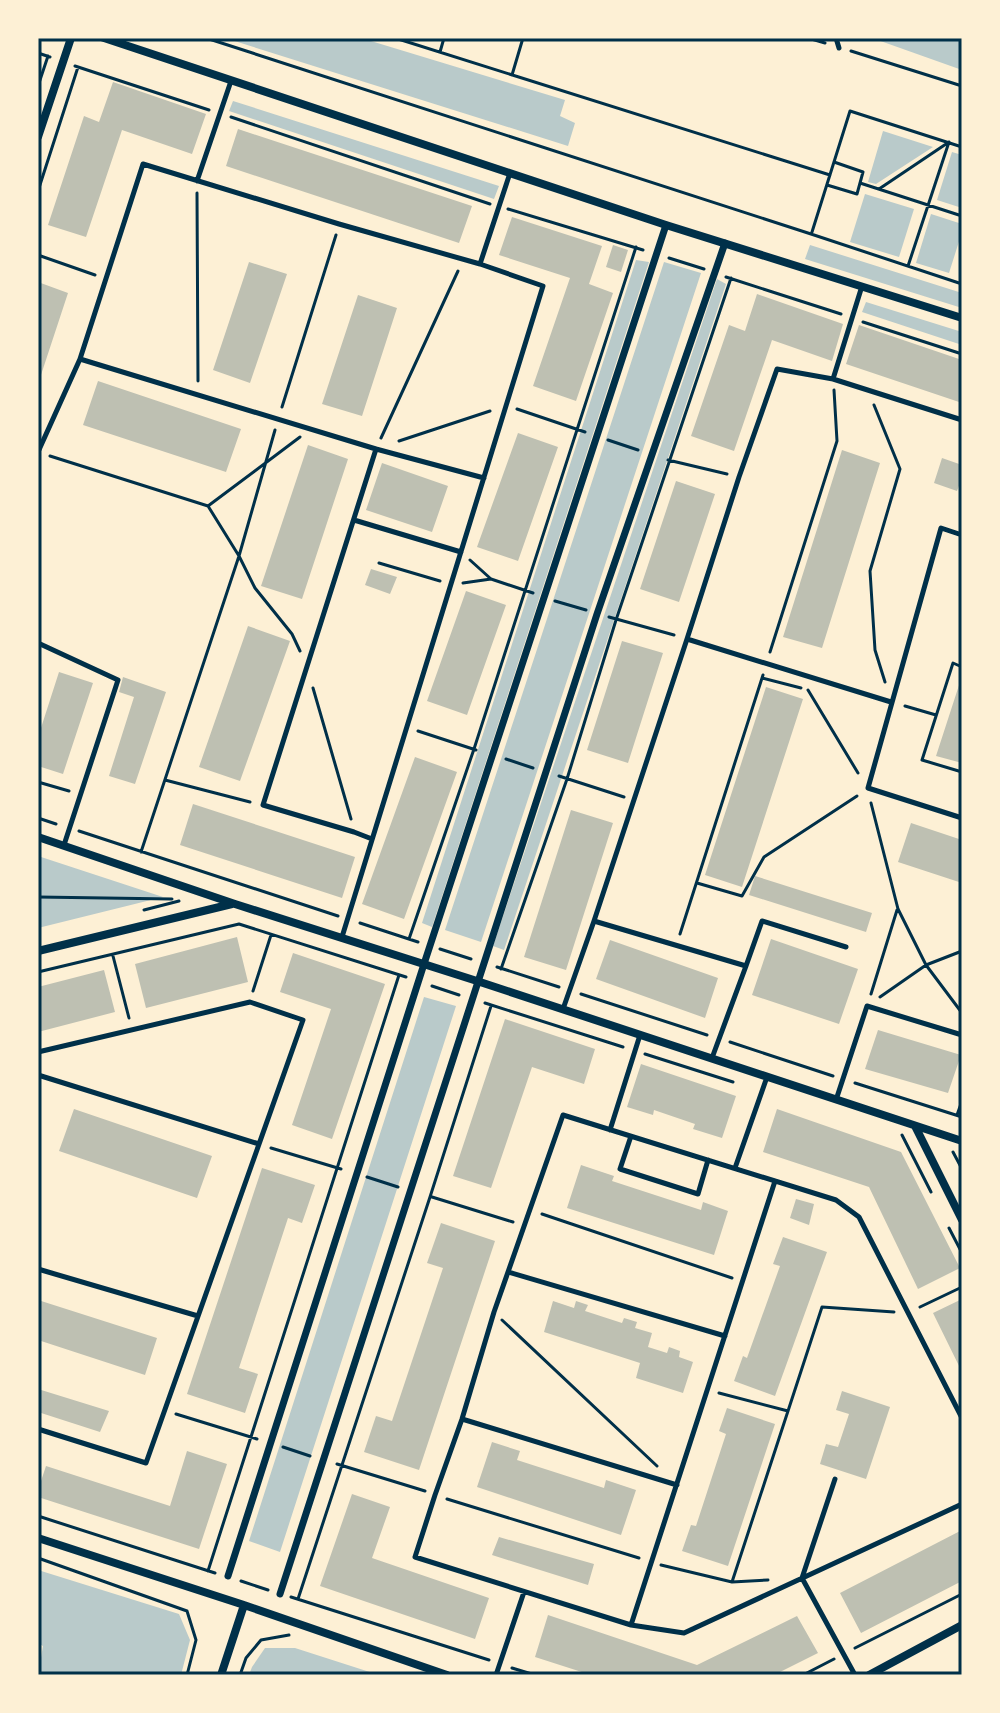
<svg xmlns="http://www.w3.org/2000/svg" width="1000" height="1713" viewBox="0 0 1000 1713" font-family="'DejaVu Sans',sans-serif">
	<style>
		.green { fill: #b9caca }
		.building { fill: #bec0b2 }
		.lines { fill: none; stroke-linecap: round; stroke-linejoin: round }
		.path { stroke: #003049; stroke-width: 3 }
		.service { stroke: #003049; stroke-width: 5 }
		.pedestrian { stroke: #003049; stroke-width: 7 }
		.minor { stroke: #003049; stroke-width: 8 }
		.neatline { fill: none; stroke: #003049; stroke-width: 3 }
	</style>
	<rect width="100%" height="100%" fill="#fdf0d5"/>
	<path class="green" d="M225 38H361L565 100 560 116 575 123 568 146Z
		M872 38H962V70Z
		M233 101 499 186 494 199 229 111Z
		M883 131 933 147 876 184 868 182Z
		M952 152 962 155V208L937 200Z
		M865 194 914 209 899 257 850 242Z
		M931 214 962 224V232L949 273 916 263Z
		M810 245 962 293V308L805 259Z
		M636 260 649 262 432 927 422 923Z
		M664 262 701 273 481 942 445 930Z
		M717 279 726 284 504 950 493 946Z
		M866 302 962 332V345L862 312Z
		M38 856 163 897 38 928Z
		M424 997 456 1006 280 1552 249 1541Z
		M38 1570 179 1614 190 1640 181 1675H38L43 1646 38 1643Z
		M265 1648H295L379 1675H249L252 1667Z"/>
	<path class="building" d="M113 82 206 114 192 154 122 130 86 237 48 225 84 116 99 122Z
		M238 129 472 206 459 243 226 166Z
		M512 217 602 246 589 284 613 293 576 401 533 386 570 278 499 255Z
		M613 245 628 250 621 272 606 267Z
		M249 262 287 274 250 383 213 370Z
		M38 282 68 293 39 381H38Z
		M757 294 843 324 832 361 772 340 734 451 691 436 729 325 745 331Z
		M358 295 397 308 362 416 322 404Z
		M859 325 962 360V403L846 364Z
		M98 381 241 429 226 472 83 425Z
		M518 433 558 447 518 561 477 547Z
		M308 445 348 459 302 599 261 586Z
		M842 450 880 463 822 648 783 637Z
		M942 458 962 465V478L957 491 934 483Z
		M382 463 448 486 432 532 366 510Z
		M676 481 715 494 679 602 640 589Z
		M371 569 397 577 390 594 365 585Z
		M466 591 506 605 467 715 427 701Z
		M248 626 290 641 240 781 199 767Z
		M622 641 663 653 628 763 587 750Z
		M59 672 93 683 63 774 38 766V731H40Z
		M123 677 166 692 135 784 109 776 134 697 119 692Z
		M961 679H962V763L936 756Z
		M766 687 803 699 742 887 705 875Z
		M415 757 457 772 404 919 362 904Z
		M193 804 355 857 342 898 180 845Z
		M571 810 613 823 566 970 524 957Z
		M911 823 962 840V883L898 862Z
		M755 876 872 913 866 932 749 895Z
		M237 937 248 982 146 1008 135 964Z
		M771 939 858 969 839 1024 752 995Z
		M610 940 718 978 705 1018 596 979Z
		M293 953 385 984 332 1139 292 1125 331 1009 280 992Z
		M104 970 115 1012 38 1032V987Z
		M505 1019 595 1049 584 1084 532 1067 491 1188 453 1176Z
		M878 1030 961 1055 948 1093 865 1069Z
		M641 1064 736 1096 722 1138 693 1129 695 1124 654 1110 653 1115 627 1107Z
		M74 1109 212 1156 197 1198 59 1151Z
		M777 1109 901 1152 960 1268 918 1289 869 1187 763 1152Z
		M581 1165 614 1176 612 1181 701 1210 703 1202 728 1211 714 1255 567 1208Z
		M262 1168 315 1185 302 1223 288 1218 239 1368 258 1374 245 1413 187 1394Z
		M796 1199 814 1204 809 1225 790 1218Z
		M441 1223 495 1241 419 1470 364 1452 376 1416 392 1421 443 1268 427 1263Z
		M783 1237 827 1252 775 1396 734 1381 743 1356 747 1358 780 1266 773 1264Z
		M962 1299V1372L933 1313Z
		M38 1300 157 1338 145 1375 38 1340Z
		M553 1301 574 1308 576 1301 588 1305 585 1311 622 1323 624 1318 637 1322 635 1328 652 1333 648 1347 667 1353 669 1347 680 1351 679 1357 693 1362 683 1393 636 1378 640 1363 544 1332Z
		M38 1389 109 1411 100 1432 38 1412Z
		M842 1391 890 1407 866 1479 820 1464 826 1444 838 1447 849 1414 836 1410Z
		M727 1408 775 1424 728 1566 682 1551 691 1525 696 1526 726 1434 719 1431Z
		M492 1442 520 1451 517 1460 604 1488 606 1480 636 1490 621 1535 477 1487Z
		M187 1451 227 1464 199 1549 38 1497V1490L46 1466 170 1506Z
		M352 1494 390 1507 372 1558 489 1598 475 1639 320 1586Z
		M962 1530V1581L861 1633 840 1593Z
		M499 1537 594 1564 588 1585 492 1555Z
		M548 1615 697 1665 797 1616 818 1653 774 1675H591L535 1657Z"/>
	<g class="lines">
		<path class="path" d="M206 38 811 234 962 284
			M395 38 830 175
			M808 38 825 43
			M851 51 962 86
			M440 52 444 38
			M38 53 50 57
			M75 66 209 110
			M512 75 523 38
			M38 86 48 56
			M231 117 490 204
			M834 162 863 172 860 183
			M827 185 857 194 860 183 962 216
			M879 189 949 142
			M38 191 78 67
			M197 193 198 381
			M508 209 643 250
			M812 232 850 111 962 147
			M38 255 95 275
			M669 258 704 269
			M908 266 949 142
			M726 277 841 314
			M863 322 962 354
			M874 405 900 469 870 571 875 650 885 682
			M282 407 336 235
			M517 409 585 432
			M381 438 458 271
			M608 440 638 450
			M399 441 490 411
			M50 456 208 506 300 437
			M668 460 727 474
			M208 506 239 556 255 588 292 634 300 651
			M470 560 491 579 533 593
			M379 563 440 581
			M463 583 491 579
			M555 601 586 610
			M609 617 674 635
			M770 652 837 441 834 390
			M962 667 953 663 922 760 962 772
			M762 678 801 688
			M313 688 351 819
			M808 690 858 773
			M905 706 936 715
			M418 731 476 750
			M506 759 533 768
			M559 776 624 797
			M165 780 250 802
			M38 782 69 791
			M871 803 898 909 926 965 962 1013
			M38 818 56 824
			M79 831 338 916
			M141 852 239 556 275 430
			M697 883 742 896 764 857 857 796
			M38 897 172 899
			M144 910 179 901
			M360 923 418 942
			M680 934 763 675
			M409 939 474 749 636 247
			M440 949 471 959
			M113 956 129 1018
			M497 967 559 987
			M501 969 567 779 616 620 731 278
			M38 972 239 924 406 977
			M432 986 459 995
			M253 991 271 935
			M581 994 707 1035
			M871 994 897 910
			M880 997 926 965 962 951
			M485 1003 623 1047
			M730 1042 833 1076
			M645 1054 733 1082
			M855 1083 962 1117
			M957 1115 962 1101
			M902 1135 931 1192
			M271 1148 341 1169
			M953 1152 962 1169
			M367 1177 398 1187
			M432 1197 513 1222
			M542 1214 732 1278
			M949 1228 962 1253
			M920 1307 962 1287
			M502 1320 657 1466
			M719 1393 788 1411 822 1307 894 1312
			M176 1414 257 1439
			M283 1447 310 1456
			M337 1464 425 1491
			M447 1499 639 1558
			M38 1516 215 1573
			M38 1558 187 1611 196 1640 187 1675
			M661 1565 732 1582 768 1580
			M208 1571 399 975
			M241 1581 268 1590
			M732 1582 788 1411
			M291 1597 489 1660
			M298 1599 430 1197 491 1006
			M855 1648 962 1594
			M512 1668 535 1675
			M240 1675 246 1658 261 1640 289 1635
			M803 1675 834 1659"/>
		<path class="service" d="M836 38 839 48
			M197 181 231 81
			M80 359 376 449 484 478
			M833 379 862 286
			M38 452 80 359 143 164 339 224 480 264
			M354 520 461 552
			M962 535 941 528 868 788 962 818
			M687 639 891 702
			M38 643 118 680 64 845
			M372 839 354 832 263 805 376 449
			M594 921 746 966 712 1058
			M342 937 543 286 480 264 510 173
			M746 966 762 921 846 947
			M563 1009 594 921 687 639 739 477 777 369 833 379 962 420
			M38 1052 250 1002 303 1020 146 1463 38 1429
			M38 1075 259 1144
			M836 1100 867 1006 962 1035
			M610 1130 640 1035
			M631 1136 620 1169 698 1194 708 1160
			M735 1168 767 1077
			M38 1269 198 1316
			M508 1272 725 1336
			M962 1418 859 1217 836 1200 563 1115 494 1312 462 1419 435 1495 415 1557 631 1625 684 1633 962 1504
			M462 1419 677 1485
			M835 1479 802 1578 855 1675
			M631 1625 775 1181
			M496 1675 524 1592"/>
		<path class="pedestrian" d="M228 1576 424 964 666 225
			M280 1594 597 614 725 243"/>
		<path class="minor" d="M104 38 666 225 962 318
			M38 137 71 38
			M38 837 235 904 477 981 962 1141
			M38 951 232 904
			M915 1126 962 1220
			M38 1538 244 1605 447 1675
			M221 1675 244 1605
			M869 1675 962 1625"/>
	</g>
	<rect width="1000" height="1713" fill="none" stroke="#fdf0d5" stroke-width="80"/>
	<rect x="40" y="40" width="920" height="1633" class="neatline"/>
</svg>
